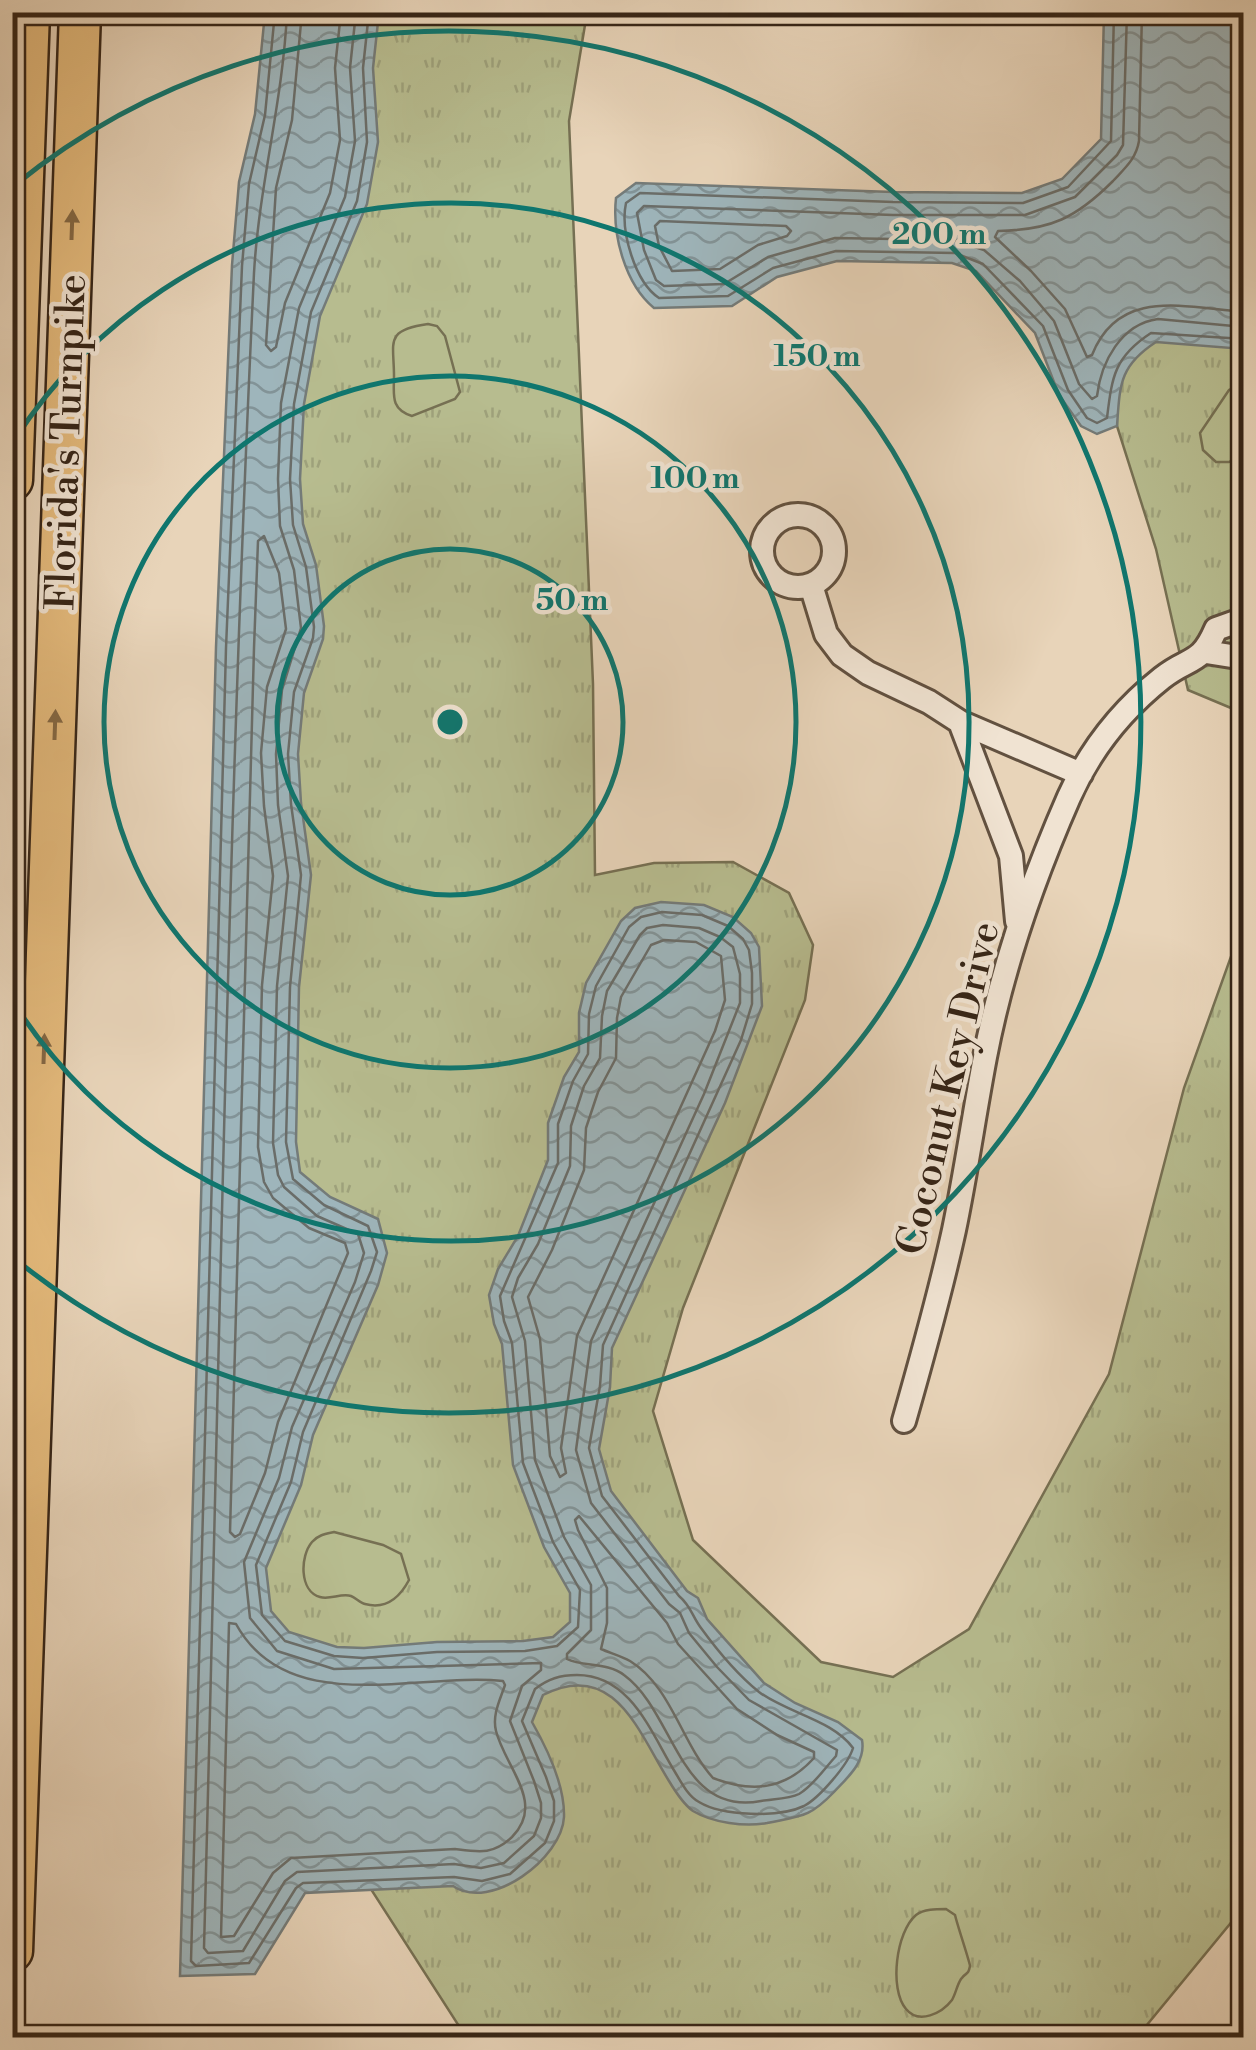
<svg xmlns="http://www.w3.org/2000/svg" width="1256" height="2050" viewBox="0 0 1256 2050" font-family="'Libre Bodoni',serif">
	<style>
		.grass { fill: url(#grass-tufts); stroke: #767053; stroke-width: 2.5 }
		.park { fill: #b7bc8f; stroke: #767053; stroke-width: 2.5 }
		.water { fill: url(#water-waves); stroke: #747b79; stroke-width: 2.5 }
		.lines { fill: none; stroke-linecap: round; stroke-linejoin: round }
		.shore { stroke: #6a6d69; stroke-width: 2.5 }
		.street-casing { stroke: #625140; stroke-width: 28 }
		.highway-casing { stroke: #362517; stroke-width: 45 }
		.street { stroke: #f0e3d2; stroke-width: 22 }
		.highway { stroke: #e4ba7c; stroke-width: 40 }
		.oneway { fill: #846844 }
		.ring { fill: none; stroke: #0f766e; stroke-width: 5 }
		.labels { text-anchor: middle; stroke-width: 9; stroke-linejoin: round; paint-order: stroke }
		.street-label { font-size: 40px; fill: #362517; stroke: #f0e3d2 }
		.centre { fill: #0f766e; stroke: #f0e3d2; stroke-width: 5 }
		.ring-label { font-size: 30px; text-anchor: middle; font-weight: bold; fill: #0f766e; stroke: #f0e3d2; stroke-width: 9; stroke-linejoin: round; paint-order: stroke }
	</style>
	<defs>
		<pattern id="grass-tufts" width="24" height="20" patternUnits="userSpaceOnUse" patternTransform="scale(2.5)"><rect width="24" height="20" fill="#b7bc8f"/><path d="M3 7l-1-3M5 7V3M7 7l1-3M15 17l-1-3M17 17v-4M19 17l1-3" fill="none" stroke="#9ea17b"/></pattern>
		<pattern id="water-waves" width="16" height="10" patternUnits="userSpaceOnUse" patternTransform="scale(2.5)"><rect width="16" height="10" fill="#9eb5bb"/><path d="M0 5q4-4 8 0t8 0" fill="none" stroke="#829397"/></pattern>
	</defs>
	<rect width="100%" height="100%" fill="#e8d4b9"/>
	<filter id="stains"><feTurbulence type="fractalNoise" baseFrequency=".002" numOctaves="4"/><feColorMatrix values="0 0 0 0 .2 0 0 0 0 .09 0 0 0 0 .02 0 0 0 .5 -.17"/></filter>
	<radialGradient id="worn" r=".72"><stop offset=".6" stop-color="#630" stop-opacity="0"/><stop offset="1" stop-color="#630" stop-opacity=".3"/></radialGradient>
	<path class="grass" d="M353 13H587L569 121 593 684 595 875 654 863 733 862 789 893 813 945 805 1000 683 1308 653 1411 693 1540 821 1662 893 1677 969 1629 1109 1374 1184 1088 1243 923V1908L1137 2037H466L252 1704 300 254Z
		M1243 326V713L1188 690 1156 549 1117 426 1116 340Z"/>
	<path class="park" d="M428 324 437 326 445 336 460 392 455 399 412 416C390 409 394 395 394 376 394 342 384 330 428 324Z
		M1239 385H1243V454L1229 462H1216L1203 450 1200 433 1229 390Z
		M334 1532 383 1545 401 1554 409 1580C400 1597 387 1610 365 1604 360 1603 356 1598 351 1596 341 1593 330 1600 320 1597 299 1591 300 1556 312 1542 318 1535 325 1534 334 1532Z
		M946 1909 955 1915C957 1924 970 1963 970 1966 968 1976 967 1971 961 1979 957 1985 956 1993 952 2000 942 2013 919 2025 906 2009 889 1989 896 1932 916 1915 924 1909 936 1909 946 1909Z"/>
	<path class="water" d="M265 13H379L373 68 378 142 367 204 320 316 304 404 300 479 303 524 316 565 324 626 323 639 304 693 298 754 301 803 311 875 299 987 296 1142 300 1172 330 1197 378 1219 387 1253 378 1285 313 1435 301 1485 266 1568 271 1611 289 1632 337 1647 364 1648 437 1642 523 1641 553 1637 570 1622V1593L544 1547 513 1465 502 1344 494 1324 489 1295 498 1269 518 1236 548 1160V1123L564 1077 579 1052V1013L586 983 621 921 635 908 661 902 704 905 733 917 751 933 759 947 762 1006 725 1103 612 1348 610 1387 599 1449 611 1491 687 1591 698 1598 707 1619 764 1683 795 1703 838 1722 862 1740C866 1762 848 1777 834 1792 809 1818 801 1816 767 1823 745 1827 713 1823 693 1811 683 1804 675 1791 669 1781 638 1731 614 1659 543 1695L532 1722C548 1750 565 1785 564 1817 562 1858 491 1912 453 1886L305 1893 255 1974 180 1976 216 647 232 265 239 182 255 114Z
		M1104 13H1244L1243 349 1156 342C1119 366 1120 385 1117 426L1097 434 1081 426 1059 395 1035 333 976 271 952 263 837 261 777 277 732 306 654 308C625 284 612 235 616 198L636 183 893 192 1022 193 1062 179 1101 139Z"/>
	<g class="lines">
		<path class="shore" d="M275 12 265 115 249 184 242 266 226 648 191 1961 196 1966 249 1963 296 1888 303 1883 454 1877 482 1881 510 1874 545 1843 554 1821V1801L546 1777 522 1721 535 1689C548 1679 560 1675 577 1675 631 1675 651 1733 675 1772 681 1782 688 1796 699 1802 722 1816 779 1818 804 1806 819 1798 848 1765 853 1748 833 1720 787 1713 759 1692 738 1675 717 1650 701 1628 692 1616 691 1606 679 1596L602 1496 589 1448 600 1386 603 1345 741 1040 752 1004V973L749 950 743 939 728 926 702 915 662 912 641 917 629 927 596 986 589 1014 588 1054 573 1081 558 1124V1163L500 1296 504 1321 512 1343 523 1463 553 1542 580 1590 578 1627 557 1646 525 1651 437 1652 363 1658 334 1656 285 1641 262 1615 256 1565 291 1482 303 1432 371 1271 377 1252 368 1226 324 1205 293 1179 286 1142 290 987 301 875 291 804 288 754 294 692 313 638 314 627 306 567 293 525 290 479 294 404 311 312 357 201 367 142 363 68 369 12
			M287 12C283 101 259 185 254 273 227 831 219 1390 204 1948L208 1953 243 1951 285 1881 297 1872 454 1864 481 1868 504 1863 534 1836 541 1818V1803L534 1781 510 1721 522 1686 541 1670V1663L334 1669 277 1651 250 1618 244 1562 279 1478 292 1427 355 1282 364 1253 358 1234 317 1216 284 1187 278 1175 273 1143 277 986 288 876 278 805 276 754 282 690 301 628 294 570 280 526 278 479 281 403 299 308 345 197 355 141 350 68 356 12
			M302 12 292 120 276 188 266 345 271 351 276 347 285 303 330 193 340 140 335 68 341 12
			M1114 12 1111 141 1068 187 1023 203 893 202 640 193 626 203C620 231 635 282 659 298L728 296 773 268 836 251 955 253 983 264 1043 326 1068 390 1087 418 1097 423 1107 418C1112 377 1114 357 1151 333L1244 339
			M1127 12 1123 145 1117 155 1075 197 1025 215H893L644 206 637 213 644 250 656 280 664 286 724 284 768 257 835 238 953 240 984 250 1020 281 1054 321 1079 384 1092 399 1097 396C1101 362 1121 324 1158 319L1244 327
			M1142 12 1139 141C1136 159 1125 168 1113 181 1076 218 1051 230 998 231L995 237 1031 271 1065 309 1087 357 1092 355C1119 286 1187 308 1244 312
			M660 221 786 226 791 231 787 236 758 245 720 269 672 271 659 246 655 226Z
			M264 536 279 573 286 629 267 687 261 753 264 806 273 876 262 985 258 1147 264 1182 273 1198 309 1228 345 1243 348 1253 278 1422 265 1473 240 1534 235 1537 230 1532 254 648 258 541Z
			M663 925 699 928 720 937 733 947 740 974V1003L704 1094 591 1341 576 1450 591 1503 669 1604 680 1613 689 1633 717 1667 749 1700 837 1750 836 1756C825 1768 813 1786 799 1794 789 1799 772 1799 761 1801 679 1817 675 1712 624 1675 607 1662 583 1667 567 1659V1654L591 1630V1585L564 1537 535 1460 525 1341 512 1297 518 1278 538 1244 570 1166 571 1126 584 1086 600 1058 602 1016 607 991 640 935 647 928Z
			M664 940 696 942 721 956 725 1000 715 1031 577 1336 561 1448 566 1473 560 1477 550 1456 540 1339 528 1297 552 1250 584 1170 586 1128 598 1092 616 1058 617 1018 621 997 651 945Z
			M579 1516 667 1623 678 1644 737 1709 777 1735 814 1752V1758C785 1790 752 1793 713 1778 682 1744 671 1686 630 1661 621 1656 610 1653 601 1649L607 1623V1588L578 1530 575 1520Z
			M229 1623 236 1624C288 1719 417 1672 503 1681L505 1685C500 1700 492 1715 496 1731 505 1767 546 1803 512 1837 493 1855 479 1852 455 1849L291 1858 273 1873 234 1936 221 1937Z"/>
		<defs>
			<path id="street" d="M762 551a36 36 0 1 1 72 0a36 36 0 1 1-72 0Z
				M811 585 826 634 842 655 868 673 929 702 960 722 1011 856 1017 921
				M1206 652 1244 658
				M960 722 1081 774
				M904 1421C922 1358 940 1294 954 1230 966 1172 974 1115 985 1057 1002 968 1033 879 1069 797 1090 750 1123 709 1162 678 1190 656 1200 666 1216 629L1244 619"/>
			<path id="highway" d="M12 480 29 12
				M12 1951 80 12"/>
		</defs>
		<use href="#street" class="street-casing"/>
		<use href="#highway" class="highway-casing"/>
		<use href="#street" class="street"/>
		<use href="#highway" class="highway"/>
	</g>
	<defs><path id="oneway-solid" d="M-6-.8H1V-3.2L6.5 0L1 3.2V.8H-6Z" transform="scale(2.5)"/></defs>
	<g class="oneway">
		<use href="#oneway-solid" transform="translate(72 225) rotate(-88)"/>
		<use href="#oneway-solid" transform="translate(55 725) rotate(-88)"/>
		<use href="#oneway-solid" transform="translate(44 1049) rotate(-88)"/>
	</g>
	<g class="ring">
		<circle cx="450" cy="722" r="173"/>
		<circle cx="450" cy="722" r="346"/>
		<path d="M15 439A519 519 0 1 1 15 1005"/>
		<path d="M15 185A691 691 0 1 1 15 1259"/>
	</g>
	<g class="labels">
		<g class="street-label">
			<text transform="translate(65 442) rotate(-88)" y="14">Florida's Turnpike</text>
			<text transform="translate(947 1088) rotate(-77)" y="14">Coconut Key Drive</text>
		</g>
	</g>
	<circle cx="450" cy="722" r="15" class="centre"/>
	<g class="ring-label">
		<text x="939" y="244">200 m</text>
		<text x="817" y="366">150 m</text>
		<text x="695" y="488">100 m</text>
		<text x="572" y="610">50 m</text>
	</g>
	<rect width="1256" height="2050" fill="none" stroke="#e8d4b9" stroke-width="50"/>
	<rect x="15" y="15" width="1226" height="2020" fill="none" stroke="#362517" stroke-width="5"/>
	<rect x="25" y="25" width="1206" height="2000" fill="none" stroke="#362517" stroke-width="2.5"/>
	<rect width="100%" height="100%" filter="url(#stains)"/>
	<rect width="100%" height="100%" fill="url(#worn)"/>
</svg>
